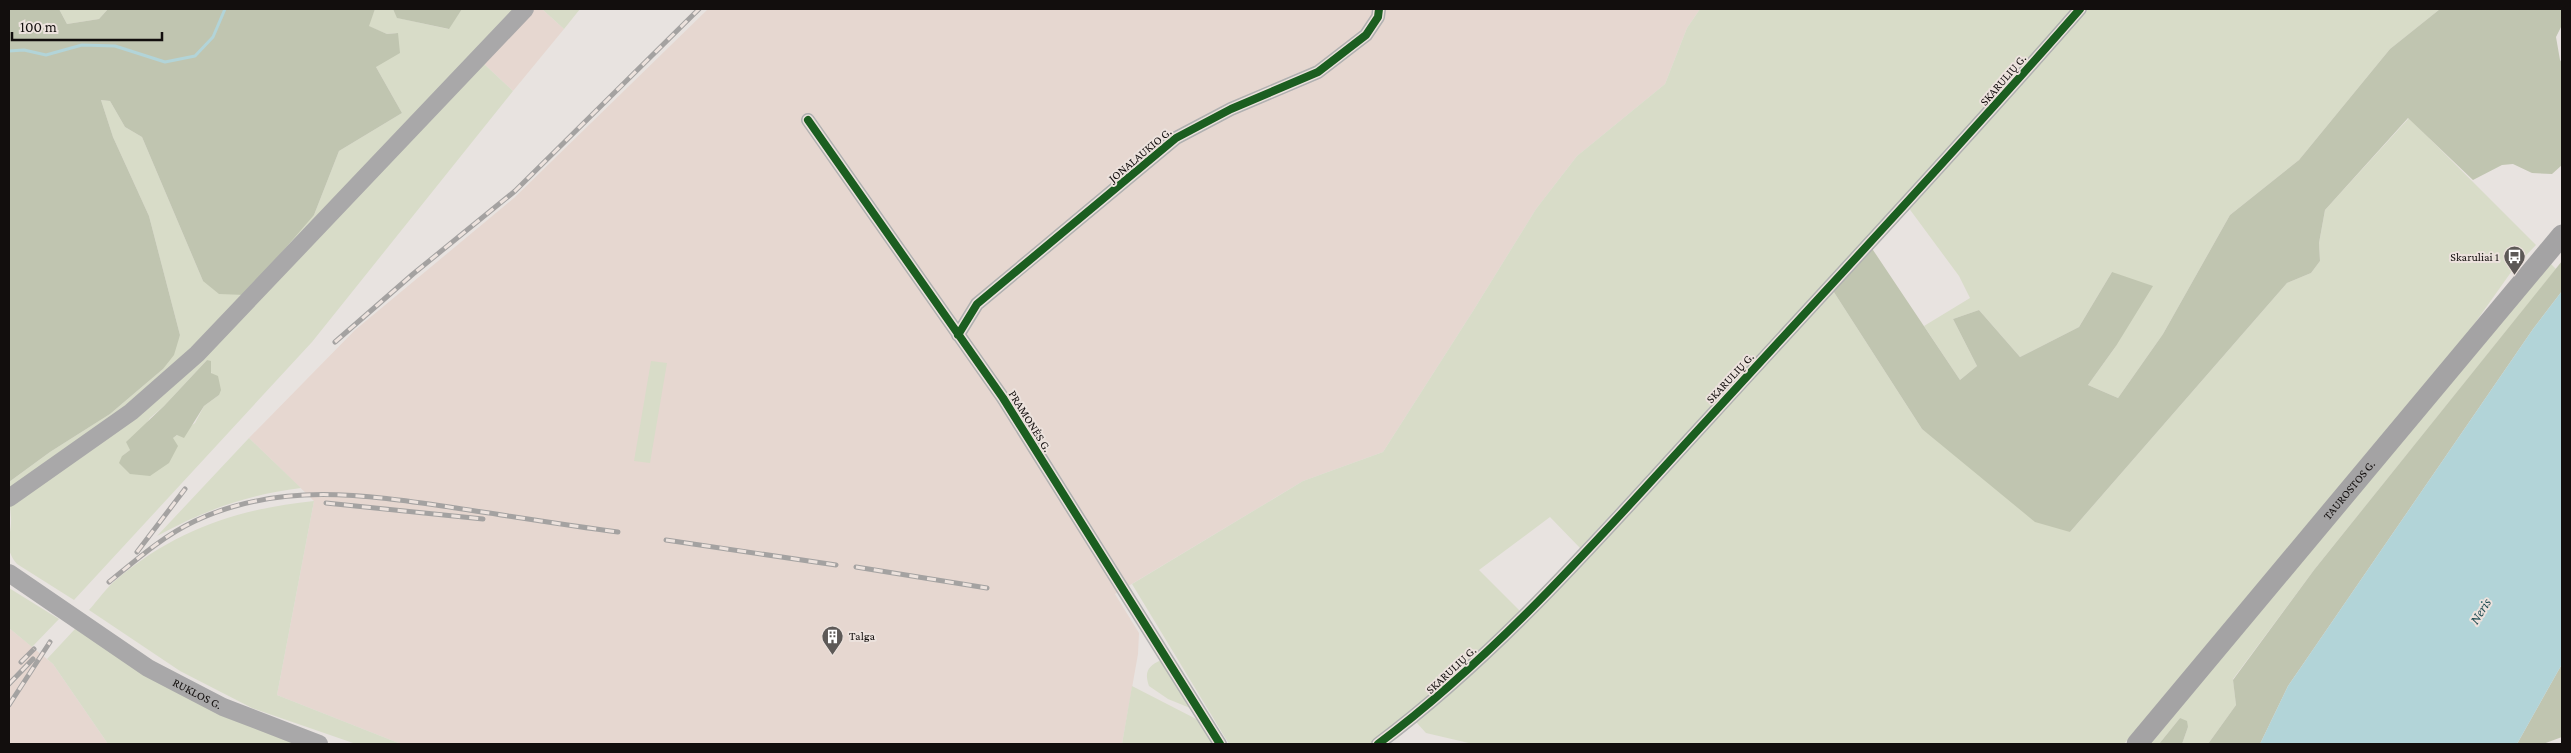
<svg xmlns="http://www.w3.org/2000/svg" width="2571" height="753" viewBox="0 0 2571 753" font-family="'Crimson Pro',serif">
	<style>
		.industrial { fill: #e6d7d0 }
		.green { fill: #d8dcc8; fill-rule: evenodd }
		.forest { fill: #c0c5b0 }
		.water { fill: #b2d4d8 }
		.lines { fill: none; stroke-linecap: round; stroke-linejoin: round }
		.stream { stroke: #b2d4d8; stroke-width: 3 }
		.minor { stroke: #b0b0b0; stroke-width: 14 }
		.major { stroke: #a9a8a9; stroke-width: 18 }
		.highway { stroke: #a4a3a4; stroke-width: 21 }
		.rail-casing { stroke: #a4a2a1; stroke-width: 5 }
		.rail { stroke: #ece2dd; stroke-width: 3; stroke-dasharray: 9; stroke-linecap: butt }
		.cycleway-casing { stroke: #ece2dd; stroke-width: 11 }
		.cycleway { stroke: #1b5e20; stroke-width: 8 }
		.labels { text-anchor: middle; stroke-width: 4; stroke-linejoin: round; paint-order: stroke }
		.street-label { font-size: 12px; fill: #120e0d; stroke: #ece2dd }
		.poi-label { font-size: 12px; fill: #120e0d; stroke: #ece2dd; text-anchor: end }
		.water-label { font-size: 14px; font-style: italic; fill: #1c494f; stroke: #ece2dd }
	</style>
	<rect width="100%" height="100%" fill="#e8e3e0"/>
	<path class="industrial" d="M534 9H542L564 29 513 91 483 63Z
		M708 9H1700L1687 28 1665 84 1577 156 1536 209 1473 311 1383 452 1303 481 1115 594 1139 633 1138 654 1122 744H401L277 695 314 501 249 438 355 330 514 198Z
		M9 628 53 664 108 744H9Z"/>
	<path class="green" d="M59 9H108L99 19 67 24Z
		M375 9H393L398 18 448 29 462 9H534L483 63 513 91 312 342 74 600 17 564C2 546 12 537 11 518 10 507 9 494 9 482L50 452 110 414 163 369 180 335 149 216 113 137 101 100 110 101 125 127 142 137 203 281 314 215 339 151 402 113 376 67 397 33 387 34 368 26ZM207 360 219 395 204 406 195 423 173 438 122 456 130 450 150 418 164 406Z
		M542 9H580L564 29Z
		M1700 9H2072L1951 147 1580 548 1550 517 1479 570 1520 611 1439 688 1379 739 1369 744H1229L1132 584 1303 481 1383 452 1473 311 1536 209 1577 156 1665 84 1687 28Z
		M2088 9H2440L2390 49 2299 160 2230 215 2163 334 2118 398 2088 385 2116 346 2112 272 2079 327 2020 357 1979 310 1953 319 1977 366 1960 380 1924 326 1970 298 1959 276 1908 207Z
		M2409 118 2536 245 2514 268 2470 330 2124 744H1473L1426 733 1416 722 1830 286 1922 429 2070 532 2287 283 2311 273 2320 261 2319 243 2325 210Z
		M2550 263 2556 269 2314 570 2233 679 2236 705 2208 744H2182L2188 727 2180 718 2159 744H2150Z
		M651 361 667 363 650 463 634 461Z
		M249 438 301 488C246 495 205 510 157 536Z
		M314 501 277 695 401 744H356L252 708 180 671 89 610C98 600 107 587 117 579 177 529 238 509 314 501Z
		M9 588 59 619 32 647 9 628Z
		M75 629 135 666 301 744H108L53 664 47 659Z
		M1161 660 1190 708 1168 699 1149 686C1144 672 1148 666 1161 660Z
		M1132 686 1202 722 1214 744H1122Z"/>
	<path class="forest" d="M9 9H59L67 24 99 19 108 9H375L369 26 387 34 398 33 400 53 376 67 402 113 339 151 314 215 245 295 219 294 203 281 142 137 125 127 110 101 101 100 113 137 149 216 180 335 174 355 163 369 110 414 50 452 9 482Z
		M393 9H462L449 29 397 18Z
		M2440 9H2562V25L2556 37 2560 60 2562 63V165L2552 174 2532 173 2513 164 2502 165 2473 180 2408 118 2325 210 2319 243 2320 261 2311 273 2287 283 2070 532 2035 522 1922 429 1830 286 1869 244 1960 380 1977 366 1953 319 1979 310 2020 357 2079 327 2112 272 2153 286 2116 346 2088 385 2118 398 2163 334 2230 215 2299 160 2390 49Z
		M2562 261V291L2533 329 2288 686 2260 744H2208L2236 705 2233 680 2314 570Z
		M207 360 211 361V373L218 376 221 390 219 395 204 406 184 438 177 435 173 438 178 446 169 463 150 476 130 474 119 463 122 456 130 450 126 442 164 406Z
		M2562 664V737L2543 744H2517Z
		M2180 718 2187 721 2188 727 2182 744H2159Z"/>
	<path class="water" d="M2562 291V664L2517 744H2260L2288 686 2533 329Z"/>
	<g class="lines">
		<path class="stream" d="M9 51 24 50 46 55 82 45 115 46 165 62 195 56 213 37 225 9"/>
		<path class="minor" d="M808 120 1003 398 1220 744
			M958 335 977 304 1176 138 1231 109 1318 72 1366 35 1378 17 1379 9
			M1378 744C1502 651 1604 532 1709 418 1833 282 1959 148 2080 9"/>
		<g class="major">
			<path d="M9 498 131 412 197 354 525 9"/>
			<path id="s1" d="M9 573 148 668 223 707 319 744"/>
		</g>
		<path class="highway" id="s2" d="M2137 744 2562 235"/>
		<defs>
			<path id="rail" d="M335 342 413 274 515 191 699 9
				M326 503 483 519
				M666 540 836 565
				M137 552 185 489
				M856 567 987 588
				M109 582C136 560 163 536 195 521 280 481 368 495 456 508 510 516 564 525 618 532
				M21 662 34 649
				M9 684 33 659
				M9 705 50 642"/>
		</defs>
		<use href="#rail" class="rail-casing"/>
		<use href="#rail" class="rail"/>
		<defs>
			<path id="cycleway" d="M808 120 1003 398 1220 744
				M958 335 977 304 1176 138 1231 109 1318 72 1366 35 1378 17 1379 9
				M1378 744C1502 651 1604 532 1709 418 1833 282 1959 148 2080 9"/>
		</defs>
		<use href="#cycleway" class="cycleway-casing"/>
		<use href="#cycleway" class="cycleway"/>
	</g>
	<defs>
		<symbol id="bus-pin" viewBox="-11 -11 22 30"><path d="M0 17L-7.5 6A9.5 9.5 0 1 1 7.5 6Z" fill="#5d5957" stroke="#ece2dd"/><path d="M-5-6H5V4H4V6H2V4H-2V6H-4V4H-5ZM-3.5-4V0h7V-4ZM-3.5 1.2v1.5H-2V1.2ZM2 1.2v1.5H3.5V1.2Z" fill="#fff"/></symbol>
		<symbol id="building-pin" viewBox="-11 -11 22 30"><path d="M0 17L-7.5 6A9.5 9.5 0 1 1 7.5 6Z" fill="#5d5957" stroke="#ece2dd"/><path d="M-4-6H4V6H1V3H-1V6H-4ZM-2.5-4.3h1.7v1.8h-1.7ZM.8-4.3h1.7v1.8H.8ZM-2.5-1h1.7V.8h-1.7ZM.8-1h1.7V.8H.8Z" fill="#fff"/></symbol>
	</defs>
	<g fill-rule="evenodd">
		<use href="#bus-pin" x="2502" y="244" width="25" height="34"/>
		<use href="#building-pin" x="820" y="624" width="25" height="34"/>
	</g>
	<g class="labels">
		<g class="street-label">
			<text transform="translate(2003 80) rotate(-49)" y="4">SKARULIŲ G.</text>
			<text transform="translate(1140 155) rotate(-40)" y="4">JONALAUKIO G.</text>
			<text transform="translate(1730 378) rotate(-47)" y="4">SKARULIŲ G.</text>
			<text transform="translate(1030 421) rotate(58)" y="4">PRAMONĖS G.</text>
			<text dy="4" stroke="none"><textPath href="#s2" startOffset="331">TAUROSTOS G.</textPath></text>
			<text transform="translate(1451 670) rotate(-43)" y="4">SKARULIŲ G.</text>
			<text dy="4" stroke="none"><textPath href="#s1" startOffset="224">RUKLOS G.</textPath></text>
		</g>
		<g class="poi-label">
			<text x="2499" y="261">Skaruliai 1</text>
			<text x="849" y="640" text-anchor="start">Talga</text>
		</g>
		<g class="water-label">
			<text transform="translate(2480 611) rotate(-58)" y="5">Neris</text>
		</g>
	</g>
	<rect width="2571" height="753" fill="none" stroke="#120e0d" stroke-width="20"/>
	<path d="M12 32v8h150v-8" fill="none" stroke="#120e0d" stroke-width="2.5"/>
	<text x="20" y="32" font-size="15" fill="#120e0d" stroke="#ece2dd" stroke-width="4" paint-order="stroke">100 m</text>
</svg>
